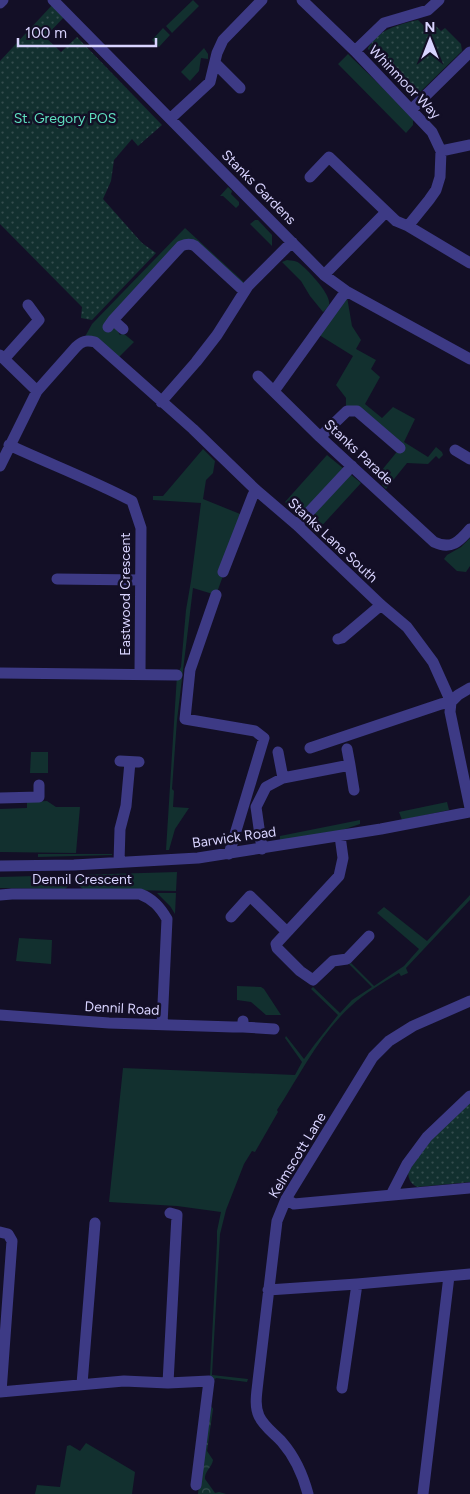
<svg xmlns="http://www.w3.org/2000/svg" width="470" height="1494" viewBox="0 0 470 1494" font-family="Figtree,sans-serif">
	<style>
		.grass { fill: #12302f }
		.forest { fill: url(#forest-crowns) }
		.park { fill: url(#park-dots) }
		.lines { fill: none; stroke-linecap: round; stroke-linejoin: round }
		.minor { stroke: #3d3a85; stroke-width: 11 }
		.labels { text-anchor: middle; stroke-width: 5; stroke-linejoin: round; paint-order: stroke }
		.street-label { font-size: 14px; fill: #d9d4ff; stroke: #130f26 }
		.park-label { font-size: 14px; fill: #5fe0c0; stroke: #130f26 }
	</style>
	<defs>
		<pattern id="forest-crowns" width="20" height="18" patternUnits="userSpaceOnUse" patternTransform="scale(1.25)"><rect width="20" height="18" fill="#12302f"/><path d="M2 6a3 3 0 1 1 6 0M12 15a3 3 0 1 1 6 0" fill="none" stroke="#344d4e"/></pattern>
		<pattern id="park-dots" width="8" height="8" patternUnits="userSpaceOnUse" patternTransform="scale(1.25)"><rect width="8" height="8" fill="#12302f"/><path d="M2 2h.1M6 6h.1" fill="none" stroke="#344d4e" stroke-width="1.8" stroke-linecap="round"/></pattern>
	</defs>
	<rect width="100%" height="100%" fill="#130f26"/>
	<path class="grass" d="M193 0 199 6 172 33 166 26Z
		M163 28 170 35 159 47 152 40Z
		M204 48 208 54V59L201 58 199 71 190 81 181 72Z
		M348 54 415 119 413 121V125L406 133 338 64Z
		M228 187 232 191 231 194 239 202V205L236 208 223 196H220Z
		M255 220H258L272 235V246L250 224Z
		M185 228 248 286 244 291 191 244 112 322 120 335 123 333 134 342 116 360 101 347 82 342 92 324Z
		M287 260C291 261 295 260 299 263 307 269 332 295 329 305 328 307 325 311 323 312L310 296 301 281 282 262Z
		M346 291 352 326 361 340 356 349 376 360 371 369 380 377 365 404 382 418 393 407 415 419 404 442 428 457 436 447 442 452 443 455 439 459 436 456 428 464 407 463 386 489 382 485 388 476 382 470 400 448 346 407V398L336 385 353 356 316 333Z
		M203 449 215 461 213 473 206 480 203 499 245 516 216 595 193 588 177 720 172 789 174 791 173 807 189 808 175 829 169 850H166L177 675 181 667 186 610 191 581 201 503 153 500V496H163Z
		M327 455 361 483 317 531 285 502Z
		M470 538V566L466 572 457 571 444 559 447 555 461 547Z
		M31 752H48V773H30Z
		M47 801 56 807H80L76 853 0 852V809L27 808V802Z
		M447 802 449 810 402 820 399 812Z
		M360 820V824L339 831 280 841V836Z
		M38 854H112V855L38 857Z
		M177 872 176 891 83 889 75 883V875Z
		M72 875V883L65 889 0 888V877Z
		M157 893H176L175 914 170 906Z
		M470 895V900L406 968 408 973 401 976 399 973C382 983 365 993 351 1006 319 1035 300 1075 277 1110L278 1112 255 1152 252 1151 244 1164 226 1210 220 1234 212 1375 248 1379 247 1382 216 1378 214 1380 210 1376 217 1242V1231L221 1212 177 1206 109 1202 123 1068 295 1075 302 1062 285 1038 286 1036 304 1059 315 1044 338 1015 311 989 313 987 340 1013 352 1000 372 987 349 964 351 963 374 986 404 966 419 949 377 913 384 907 427 941Z
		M19 938 52 940 51 964 16 961Z
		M237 986 261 987 264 989 281 1015H266L251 1002 237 1000Z
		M86 1443 135 1472 132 1494H35L37 1485 60 1487 67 1446 70 1445 80 1451Z"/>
	<path class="forest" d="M211 1406 213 1409 207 1451 213 1460C212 1467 204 1472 205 1479L215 1493 219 1492 226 1494H198L204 1441Z"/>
	<path class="park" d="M55 2 67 14 45 37 61 52 77 37 162 125 138 146 132 139 114 160 111 181 103 199 142 243 156 253 92 320 81 318 82 307 0 224V61Z
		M418 20 429 31 435 25 441 31 445 28 461 44 462 51 418 94H414L393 77 368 49C376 30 400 24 418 20Z
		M470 1101V1182L417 1187C410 1183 409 1180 408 1172L431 1139Z"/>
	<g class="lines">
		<path class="minor" d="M53 0 324 275 346 291 470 359
			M302 0 355 51 432 132 441 151 440 177 436 190 429 200 408 226
			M0 3 3 0
			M355 51 384 23 428 10 439 0
			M215 63 240 88
			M411 110 470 52
			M171 118 210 82 217 53 223 40 262 0
			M441 151 470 145
			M310 177 329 157 396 221 408 226 470 263
			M324 275 386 212
			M113 320 181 246C186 244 190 243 195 246L244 291
			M108 327 113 320 123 329
			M0 355 37 391
			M4 359 39 320 28 305
			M258 376 320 437 434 542C451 550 459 542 470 529
			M274 391 346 291
			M161 402 196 362 217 335 248 286 292 242
			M320 437 347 411H357L400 448
			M9 445C50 464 92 480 132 501L141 528 140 673
			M455 450 470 459
			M0 466 37 391 76 347C82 341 86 340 95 342L193 429 256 490 297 525 381 605 407 627 433 662 451 702 450 712 470 808
			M297 525 352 466
			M223 572 253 495 256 490
			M57 579 140 580
			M216 595 190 670 185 719 255 731 264 738 229 854
			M338 639 342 638 381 605
			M0 673 177 675
			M451 702 458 695 470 688
			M310 748 441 704 451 702
			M347 749 350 765
			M278 752 283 778
			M120 761 139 762
			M0 798 39 797V785
			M340 836 343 858 339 876 276 944 277 948 300 971 313 980 333 961 347 959 369 936
			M262 849 256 807 266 787 283 778 350 765 354 790
			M119 862 120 829 126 806 130 762
			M0 866 74 865 198 858 381 829 470 812
			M0 895 12 894H140C153 899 160 907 167 919L162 1025
			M231 917 250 896 286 931
			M0 1015 109 1023 233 1027H243V1021
			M243 1027 274 1029
			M391 1195 407 1164 427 1137 470 1096
			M286 1199 294 1204 470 1188
			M0 1232 8 1234 12 1241 1 1392
			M268 1290 357 1284 470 1274
			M168 1383 177 1215 170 1213
			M82 1384 95 1223
			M342 1388 357 1284
			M0 1392 124 1381 168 1383 209 1381 196 1485
			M308 1494C303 1475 295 1457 282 1442 275 1434 264 1427 259 1416 254 1405 257 1392 258 1381L277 1221 286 1199 373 1057 389 1041 413 1026 470 1001
			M423 1494 449 1276"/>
	</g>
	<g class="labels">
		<g class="street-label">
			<text transform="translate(405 82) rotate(46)" y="5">Whinmoor Way</text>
			<text transform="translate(259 187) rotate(45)" y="5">Stanks Gardens</text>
			<text transform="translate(359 452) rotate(43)" y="5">Stanks Parade</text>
			<text transform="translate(333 540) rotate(43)" y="5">Stanks Lane South</text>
			<text transform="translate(125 594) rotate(-90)" y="5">Eastwood Crescent</text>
			<text transform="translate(234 837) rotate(-8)" y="5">Barwick Road</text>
			<text x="82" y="884">Dennil Crescent</text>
			<text transform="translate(122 1008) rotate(3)" y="5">Dennil Road</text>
			<text transform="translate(297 1155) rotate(-59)" y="5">Kelmscott Lane</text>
		</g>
		<g class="park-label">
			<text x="65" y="123">St. Gregory POS</text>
		</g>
	</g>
	<g transform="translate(430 40)" stroke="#130f26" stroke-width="4" paint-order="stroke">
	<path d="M0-4L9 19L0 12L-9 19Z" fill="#d9d4ff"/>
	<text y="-8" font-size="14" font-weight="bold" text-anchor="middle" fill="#d9d4ff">N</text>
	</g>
	<path d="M18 38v8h138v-8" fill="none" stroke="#d9d4ff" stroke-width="2.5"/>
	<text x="25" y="38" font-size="15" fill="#d9d4ff" stroke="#130f26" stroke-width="4" paint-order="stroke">100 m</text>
</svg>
